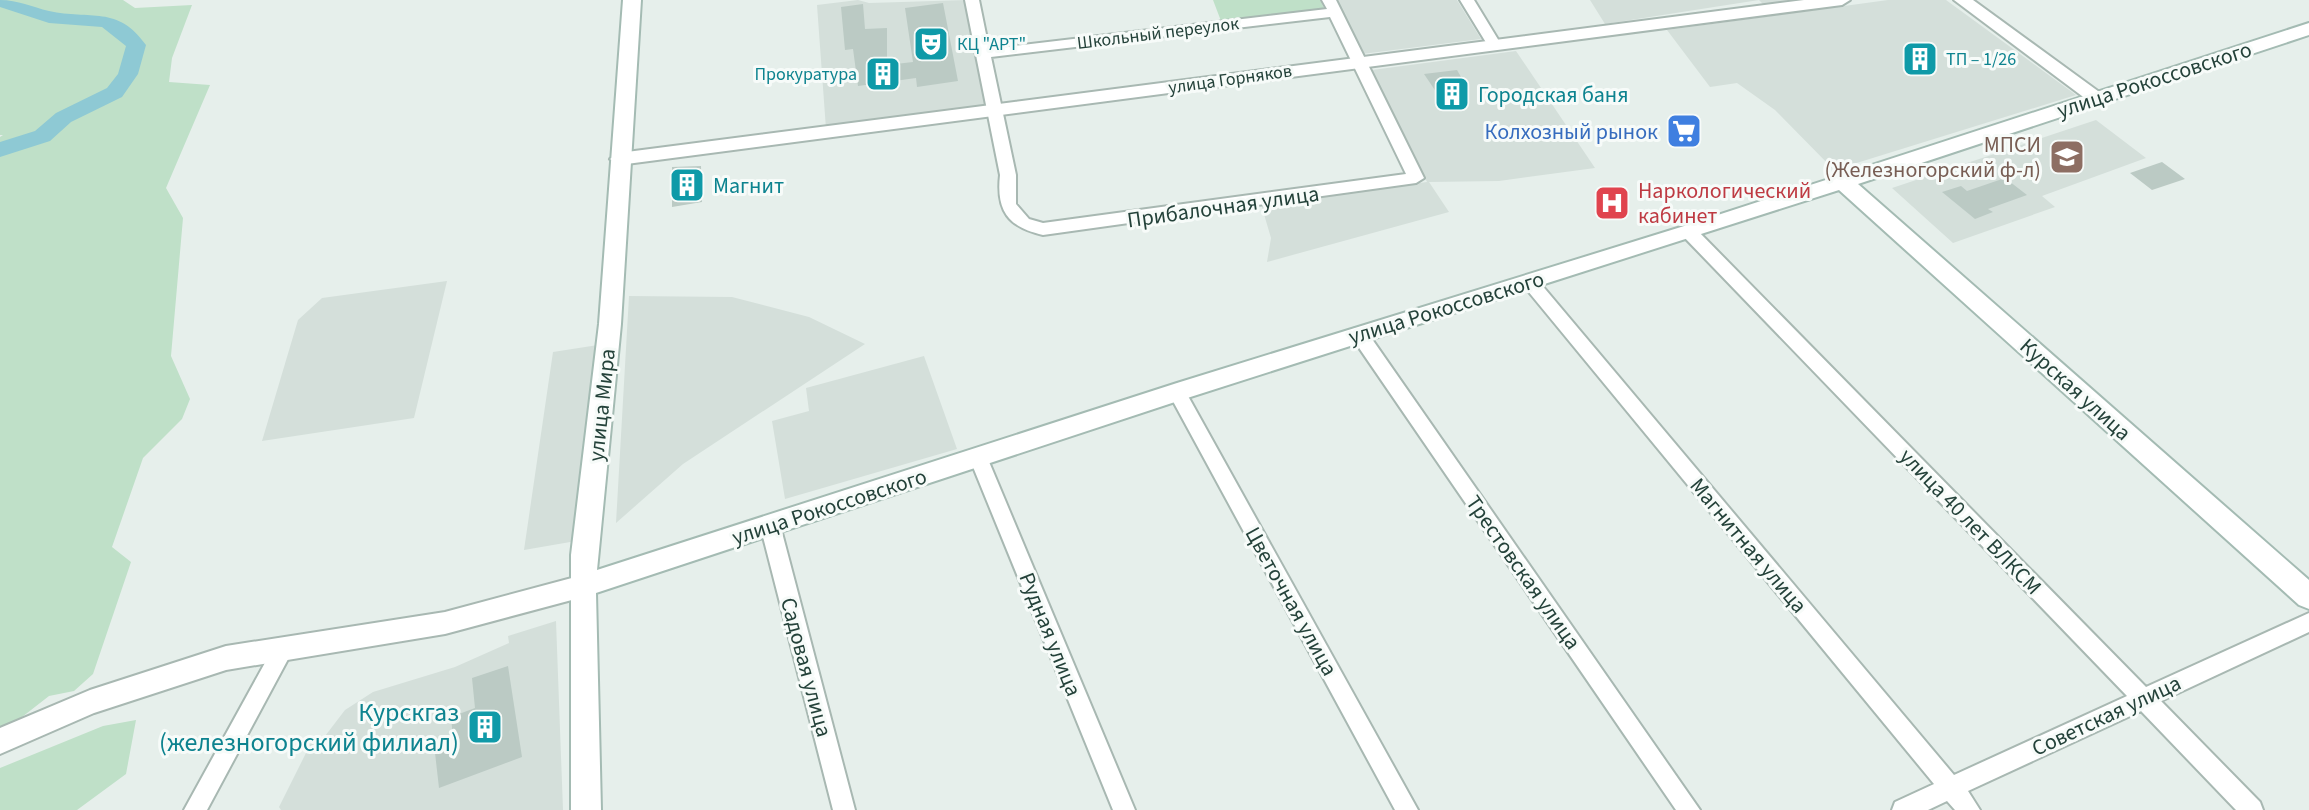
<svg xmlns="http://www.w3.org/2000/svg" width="2309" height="810" viewBox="0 0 2309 810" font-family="'Source Sans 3',sans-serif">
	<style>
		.built { fill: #d4dfda }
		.green { fill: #bfe0c8 }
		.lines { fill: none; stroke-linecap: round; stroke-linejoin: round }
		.river { fill: #8ec9d4; fill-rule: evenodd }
		.building { fill: #bbcac4 }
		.minor-casing { stroke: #a8b8b2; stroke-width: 4 }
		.tertiary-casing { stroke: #a8b8b2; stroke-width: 4 }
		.secondary-casing { stroke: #a4bbb3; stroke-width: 4 }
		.minor { fill: #fff; fill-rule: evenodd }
		.tertiary { fill: #fff; fill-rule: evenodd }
		.secondary { fill: #fff; fill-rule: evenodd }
		.labels { text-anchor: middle; stroke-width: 6; stroke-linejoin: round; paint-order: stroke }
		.far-street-label { font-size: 18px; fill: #24423a; stroke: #f7fbf9 }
		.far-culture-label { font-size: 18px; fill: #0d838f; stroke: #f7fbf9; text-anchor: start }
		.street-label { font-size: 22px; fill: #24423a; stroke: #f7fbf9 }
		.culture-label { font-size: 22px; fill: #0d838f; stroke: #f7fbf9; text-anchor: start }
		.shop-label { font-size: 22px; fill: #366cbe; stroke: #f7fbf9; text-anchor: end }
		.education-label { font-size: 22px; fill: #785e54; stroke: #f7fbf9; text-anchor: end }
		.health-label { font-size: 22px; fill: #be3a42; stroke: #f7fbf9; text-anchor: start }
		.near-culture-label { font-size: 26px; fill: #0d838f; stroke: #f7fbf9; text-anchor: end }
	</style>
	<rect width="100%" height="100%" fill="#e6efeb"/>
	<path class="built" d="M858 0 869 3 967 0 986 107 826 129 817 5Z
		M1335 0H1457L1481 39 1362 54Z
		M1590 0H1807L1764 5 1759 0 1605 24Z
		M1888 0H1946L2076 95 1834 170 1775 110 1737 83 1710 87 1667 30Z
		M1516 51 1595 168 1499 181 1429 182 1449 212 1267 262 1271 238 1261 204 1427 182 1372 70Z
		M2096 120 2146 158 2042 196 2055 207 1953 243 1892 188Z
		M447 281 414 418 262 441 298 320 322 298Z
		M629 296 732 297 809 317 865 344 683 464 616 523Z
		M598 345 576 541 524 550 553 352Z
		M924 356 957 449 785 499 772 421 809 411 806 388Z
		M556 621 563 810H281L279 807 311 743 322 740 345 710 373 692 455 667 509 643 508 636Z"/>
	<path class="green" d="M0 0H123L135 8 192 5 172 58 169 82 210 85 166 188 183 218 171 356 190 399 182 419 143 458 112 547 131 562 93 674 74 691 49 696 22 717 0 728V137L3 135H0Z
		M1213 0H1320L1325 10 1221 21Z
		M136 720 126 774 77 810H0V768L103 726Z"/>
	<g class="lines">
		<path class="river" d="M0 0C18 0 32 7 49 11 90 20 118 5 146 45L138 74 122 97 71 122 50 141 0 157V142L35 131 56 113 107 88 118 74 126 46 102 27 49 23 0 7Z"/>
	</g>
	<path class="building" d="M943 3 958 81 917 87 916 78 858 86 853 49 845 50 841 7 863 4 865 29 887 28V65L913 62 905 8Z
		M1457 70 1464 82H1458L1469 101 1445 105 1424 74Z
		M2162 162 2185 179 2152 190 2130 173Z
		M701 166 702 202 672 207V167Z
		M2005 178 2027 195 1988 209 1993 212 1975 219 1942 192 1961 186 1967 191Z
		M508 666 522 757 439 788 434 744 453 737 451 717 475 708 472 678Z"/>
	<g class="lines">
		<defs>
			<path id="minor" d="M965 0H979L989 49 1327 9 1322 0H1336L1424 178 1416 183 1043 235C1008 227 996 211 1000 175ZM1330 17 1406 174 1043 223 1029 219 1016 204V175L991 57Z
				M1460 0H1474L1502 46 1500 49H1490Z
				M1689 226 1695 228 2146 687 2309 613V632L2161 701 2260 802 2263 810H2236L2141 711 1968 791 1980 810H1955L1947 801 1928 810H1892L1895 802 1934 784 1523 285 1521 281 1523 277H1535L1954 775 2127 696 1683 236 1681 232 1683 228Z
				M1359 328 1365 329 1700 810H1676L1353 339 1350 334 1353 329Z
				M1177 385 1183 387 1418 810H1395L1168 392 1171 387Z
				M978 449 985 452 987 457 1135 810H1113L969 457 971 452Z
				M770 517 777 519 780 525 855 810H833L760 525 763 519Z
				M284 639 291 641 294 648 207 810H184L277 641Z"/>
			<path id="tertiary" d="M1804 0H1850L1842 5 619 165 610 159 619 153Z
				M1954 0H1973L2102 94V102H2090Z
				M583 575 592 578 595 586 592 594 583 597 445 634 226 670 94 713 0 754V728L90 690 226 646 445 612Z"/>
			<path id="secondary" d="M623 0H641L621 324 597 570 1177 383 1681 227 2309 23V35L1858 184 2309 580V609L2299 605 1839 190 1181 400 596 593 601 810H571V555L599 324Z"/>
		</defs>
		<use href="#minor" class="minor-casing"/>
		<use href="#tertiary" class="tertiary-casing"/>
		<use href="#secondary" class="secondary-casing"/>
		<use href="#minor" class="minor"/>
		<use href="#tertiary" class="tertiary"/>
		<use href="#secondary" class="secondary"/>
	</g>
	<defs>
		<symbol id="theatre-square" viewBox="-11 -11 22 22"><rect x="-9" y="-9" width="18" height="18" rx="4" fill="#0f9aa8" stroke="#f7fbf9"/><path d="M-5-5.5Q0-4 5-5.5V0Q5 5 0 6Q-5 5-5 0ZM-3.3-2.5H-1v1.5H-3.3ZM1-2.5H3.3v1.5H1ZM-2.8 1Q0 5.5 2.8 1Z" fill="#fff"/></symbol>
		<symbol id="building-square" viewBox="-11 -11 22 22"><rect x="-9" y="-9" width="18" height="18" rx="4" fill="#0f9aa8" stroke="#f7fbf9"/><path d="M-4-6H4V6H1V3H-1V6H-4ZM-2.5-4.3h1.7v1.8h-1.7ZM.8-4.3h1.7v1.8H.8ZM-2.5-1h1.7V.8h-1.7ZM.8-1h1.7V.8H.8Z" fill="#fff"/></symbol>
		<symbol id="supermarket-square" viewBox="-11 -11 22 22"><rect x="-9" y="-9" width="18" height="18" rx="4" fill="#3f7fe0" stroke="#f7fbf9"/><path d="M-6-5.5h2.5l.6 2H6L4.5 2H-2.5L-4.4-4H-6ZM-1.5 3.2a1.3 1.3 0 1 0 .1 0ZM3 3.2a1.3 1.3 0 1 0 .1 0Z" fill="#fff"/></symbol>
		<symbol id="university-square" viewBox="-11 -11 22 22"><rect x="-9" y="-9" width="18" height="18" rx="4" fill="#8d6e63" stroke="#f7fbf9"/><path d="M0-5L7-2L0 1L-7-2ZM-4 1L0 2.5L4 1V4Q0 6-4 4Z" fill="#fff"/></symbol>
		<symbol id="hospital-square" viewBox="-11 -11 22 22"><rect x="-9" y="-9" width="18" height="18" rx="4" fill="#e0444e" stroke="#f7fbf9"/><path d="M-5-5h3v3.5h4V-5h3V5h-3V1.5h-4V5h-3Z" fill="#fff"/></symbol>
	</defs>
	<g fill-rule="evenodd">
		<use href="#theatre-square" x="911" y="24" width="40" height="40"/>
		<use href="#building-square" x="1900" y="39" width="40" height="40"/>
		<use href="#building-square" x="863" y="54" width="40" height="40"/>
		<use href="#building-square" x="1432" y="74" width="40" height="40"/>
		<use href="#supermarket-square" x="1664" y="111" width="40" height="40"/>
		<use href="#university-square" x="2047" y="137" width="40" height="40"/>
		<use href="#building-square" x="667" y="165" width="40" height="40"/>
		<use href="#hospital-square" x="1592" y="183" width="40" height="40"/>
		<use href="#building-square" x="465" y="707" width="40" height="40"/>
	</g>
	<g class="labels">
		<g class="far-street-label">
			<text transform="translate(1158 33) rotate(-7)" y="6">Школьный переулок</text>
			<text transform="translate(1230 79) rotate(-8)" y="6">улица Горняков</text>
		</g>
		<g class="far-culture-label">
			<text x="957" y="50">КЦ "АРТ"</text>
			<text x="1946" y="65">ТП – 1/26</text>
			<text x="857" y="80" text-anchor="end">Прокуратура</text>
		</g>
		<g class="street-label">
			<text transform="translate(2154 79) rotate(-18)" y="8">улица Рокоссовского</text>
			<text transform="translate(1223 206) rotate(-8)" y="8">Прибалочная улица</text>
			<text transform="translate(1446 307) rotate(-17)" y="8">улица Рокоссовского</text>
			<text transform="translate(2076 389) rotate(42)" y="8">Курская улица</text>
			<text transform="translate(601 405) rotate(-84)" y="8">улица Мира</text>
			<text transform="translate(829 506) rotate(-18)" y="8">улица Рокоссовского</text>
			<text transform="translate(1971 521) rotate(46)" y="8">улица 40 лет ВЛКСМ</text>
			<text transform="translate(1749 545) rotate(50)" y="8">Магнитная улица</text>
			<text transform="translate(1524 572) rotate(55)" y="8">Трестовская улица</text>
			<text transform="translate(1292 601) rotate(61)" y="8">Цветочная улица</text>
			<text transform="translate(1051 634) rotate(68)" y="8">Рудная улица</text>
			<text transform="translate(807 667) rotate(75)" y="8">Садовая улица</text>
			<text transform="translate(2106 715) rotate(-25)" y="8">Советская улица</text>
		</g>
		<g class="culture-label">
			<text x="1478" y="102">Городская баня</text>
			<text x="713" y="193">Магнит</text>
		</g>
		<g class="shop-label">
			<text x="1658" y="139">Колхозный рынок</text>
		</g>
		<g class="education-label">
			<text x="2041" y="152">МПСИ<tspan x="2041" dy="25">(Железногорский ф-л)</tspan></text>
		</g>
		<g class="health-label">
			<text x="1638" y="198">Наркологический<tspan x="1638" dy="25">кабинет</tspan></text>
		</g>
		<g class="near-culture-label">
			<text x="459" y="721">Курскгаз<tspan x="459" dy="30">(железногорский филиал)</tspan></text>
		</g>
	</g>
</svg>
